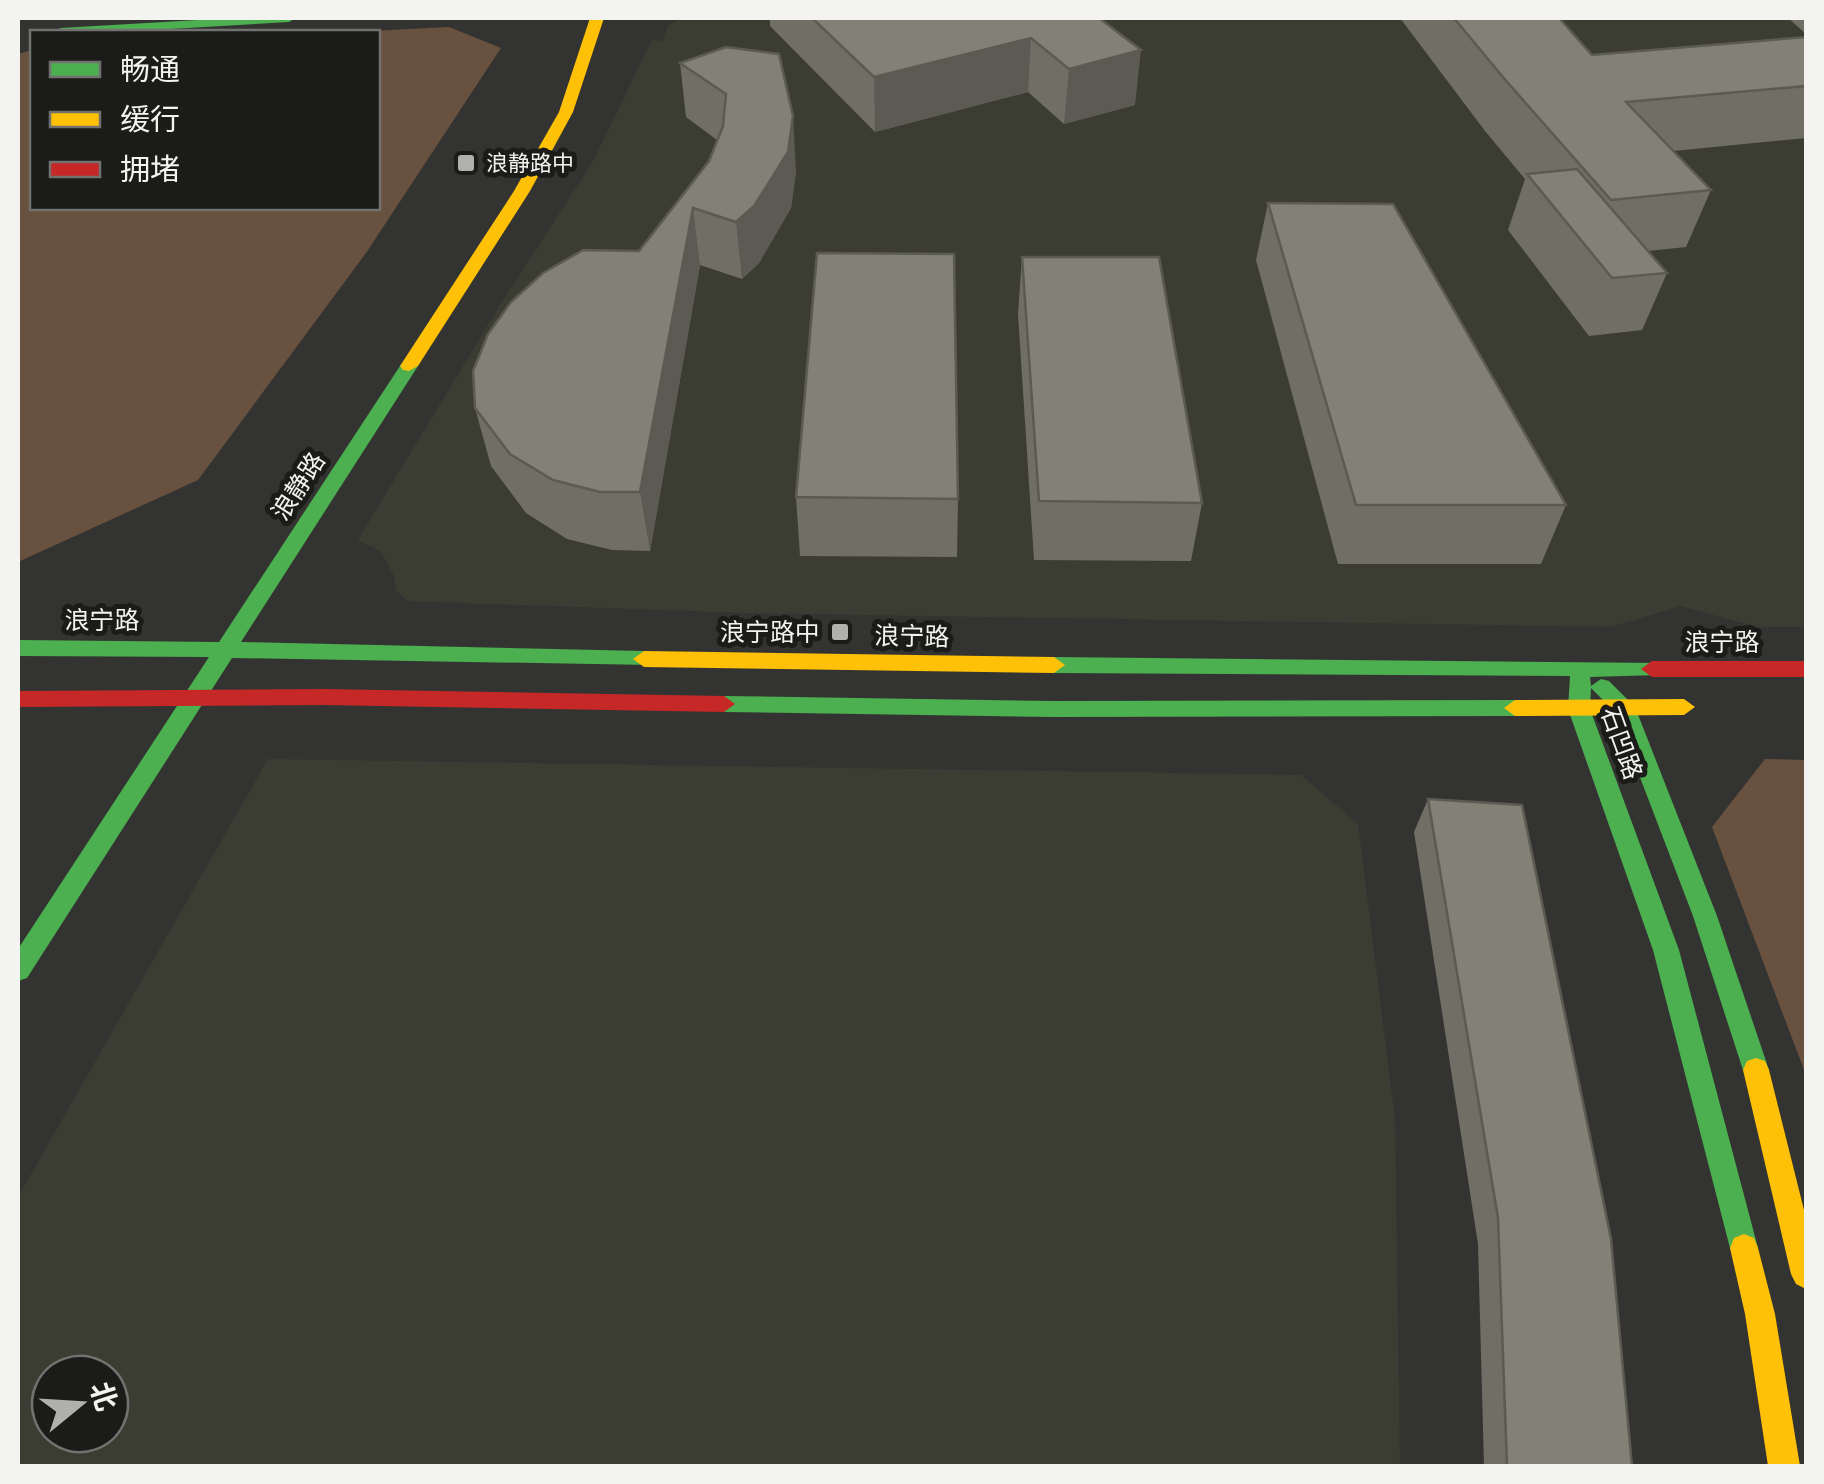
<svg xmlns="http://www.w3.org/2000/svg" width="1824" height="1484" viewBox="0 0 1824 1484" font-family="Rubik,'Noto Sans SC',sans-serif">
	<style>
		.built { fill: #3b3d33; fill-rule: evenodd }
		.green { fill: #695140 }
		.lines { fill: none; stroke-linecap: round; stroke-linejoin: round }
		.fast { fill: #4caf50; fill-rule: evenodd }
		.slow { fill: #ffc107; fill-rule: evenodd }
		.jam { fill: #c62828; fill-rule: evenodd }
		.wall { fill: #716e65 }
		.shaded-wall { fill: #5c5a52 }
		.building { fill: #838075; stroke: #5c5a52; stroke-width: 2.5 }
		.poi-dot { fill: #b0b0ad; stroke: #1b1c1a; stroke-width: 4 }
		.labels { text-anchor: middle; stroke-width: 10; stroke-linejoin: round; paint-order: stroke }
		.far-poi-label { font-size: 22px; fill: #f3f3f0; stroke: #1b1c1a; text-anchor: start }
		.street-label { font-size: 25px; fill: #f3f3f0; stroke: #1b1c1a }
		.poi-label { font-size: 25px; fill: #f3f3f0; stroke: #1b1c1a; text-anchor: end }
	</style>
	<rect width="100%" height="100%" fill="#333431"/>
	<path class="built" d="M680 18H1806V627H1757L1681 606 1611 627 747 613 407 601 396 590 394 576 380 551 358 540 498 308 592 163 652 40 662 41 668 26Z
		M268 759 1301 775 1358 824 1395 1120 1400 1466H18V1197ZM50 1374H110V1434H50Z"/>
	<path class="green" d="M449 27 501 48 366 253 198 480 18 562V54L32 50V208H378V32H353Z
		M1765 759 1806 760V1075L1712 827Z"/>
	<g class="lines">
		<path class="fast" d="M232 18H296L289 22 119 32H54L61 28Z
			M409 361 418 366 241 642 644 651 655 659 652 665 232 658 27 978 18 981V949L209 657 18 656V640L219 642 400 366Z
			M1054 657 1660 663 1663 669 1660 675 1590 677 1591 686 1601 679 1609 681 1635 707 1717 916 1769 1070 1765 1079 1756 1082 1747 1079 1743 1070 1693 916 1615 712 1591 688 1590 709 1679 950 1758 1248 1754 1258 1744 1262 1734 1258 1730 1248 1653 950 1568 709 1570 676 1054 673 1043 665Z
			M724 696 1054 701 1515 700 1526 708 1515 716 1054 717 724 712 713 704Z"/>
		<path class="slow" d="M590 18H604L573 112 530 191 418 366 409 371 403 370 400 366 514 191 559 112Z
			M644 651 1054 657 1065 665 1054 673 644 667 633 659Z
			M1684 699 1695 707 1684 715 1515 716 1504 708 1515 700Z
			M1756 1058 1765 1061 1769 1070 1806 1218V1289L1796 1284 1791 1274 1743 1070 1747 1061Z
			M1744 1234 1754 1238 1758 1248 1775 1314 1800 1466H1768L1745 1314 1730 1248 1734 1238Z"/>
		<path class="jam" d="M1652 661H1806V677H1652L1641 669Z
			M323 689 724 696 735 704 724 712 323 705 18 707V691Z"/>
	</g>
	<path class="wall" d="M770 18H1099L1135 105 1064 124 1028 92 875 132 770 26Z
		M1400 18H1569H1559L1592 55 1806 37V138L1673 151 1711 190 1686 247 1648 251 1667 273 1642 330 1589 336 1508 230 1525 179 1485 131Z
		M1788 18H1806V34Z
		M726 47 796 171 791 208 759 263 742 279 700 265 650 551 612 550 567 539 526 513 491 466 475 408 639 251 709 161 717 140 686 117 680 63Z
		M1268 203 1566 505 1541 564H1338L1256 260Z
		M1022 257 1202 503 1191 561 1034 560 1018 314Z
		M796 497 958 499 957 557 800 556Z
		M1428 799 1632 1466H1484L1478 1244 1414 832Z"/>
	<path class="shaded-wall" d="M1031 38 1028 92 875 132 874 77Z
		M1141 50 1135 105 1064 124 1069 69Z
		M793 116 796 171 791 208 759 263 742 279 736 222Z
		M693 208 700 265 650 551 640 492Z"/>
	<path class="building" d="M812 18H1099L1141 50 1069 69 1031 38 874 77Z
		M1454 18H1559L1592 55 1806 37V86L1626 102 1711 190 1611 200 1502 76Z
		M726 47 779 54 793 116 788 152 754 206 736 222 693 208 640 492H600L553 480 510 454 475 408 473 371 488 334 511 302 543 273 583 250 639 251 709 161 723 126 726 94 680 63Z
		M1577 169 1667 273 1612 278 1527 174Z
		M1268 203 1393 204 1566 505H1356Z
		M817 253 954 254 958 499 796 497Z
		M1022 257H1159L1202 503 1039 501Z
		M1428 799 1522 805 1611 1239 1632 1466H1507L1498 1218Z"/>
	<g class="poi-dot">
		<rect x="456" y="153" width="20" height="20" rx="5"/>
		<rect x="830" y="622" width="20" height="20" rx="5"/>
	</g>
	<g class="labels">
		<g class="far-poi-label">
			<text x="486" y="171">浪静路中</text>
		</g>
		<g class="street-label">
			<text transform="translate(298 486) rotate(-57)" y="9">浪静路</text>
			<text x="102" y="629">浪宁路</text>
			<text transform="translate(912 636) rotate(1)" y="9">浪宁路</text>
			<text x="1722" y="651">浪宁路</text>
			<text transform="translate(1622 743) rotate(70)" y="9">石凹路</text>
		</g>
		<g class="poi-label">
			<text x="820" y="641">浪宁路中</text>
		</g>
	</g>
	<rect width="1824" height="1484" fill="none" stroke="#f3f3f0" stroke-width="40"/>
	<rect x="30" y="30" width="350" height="180" fill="#1b1c1a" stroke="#717270" stroke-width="2.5"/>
	<rect x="50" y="62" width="50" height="15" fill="#4caf50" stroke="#717270" stroke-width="2.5"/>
	<text x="120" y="80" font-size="30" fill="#f3f3f0">畅通</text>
	<rect x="50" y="112" width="50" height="15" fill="#ffc107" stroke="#717270" stroke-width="2.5"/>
	<text x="120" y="130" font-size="30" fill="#f3f3f0">缓行</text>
	<rect x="50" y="162" width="50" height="15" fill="#c62828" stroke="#717270" stroke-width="2.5"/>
	<text x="120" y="180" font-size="30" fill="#f3f3f0">拥堵</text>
	<g transform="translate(80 1404) rotate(72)"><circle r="48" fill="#1b1c1a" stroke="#717270" stroke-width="2.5"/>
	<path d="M0-8L18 38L0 25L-18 38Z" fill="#b0b0ad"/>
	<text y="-15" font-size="28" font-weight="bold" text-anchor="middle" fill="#f3f3f0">北</text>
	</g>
</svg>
